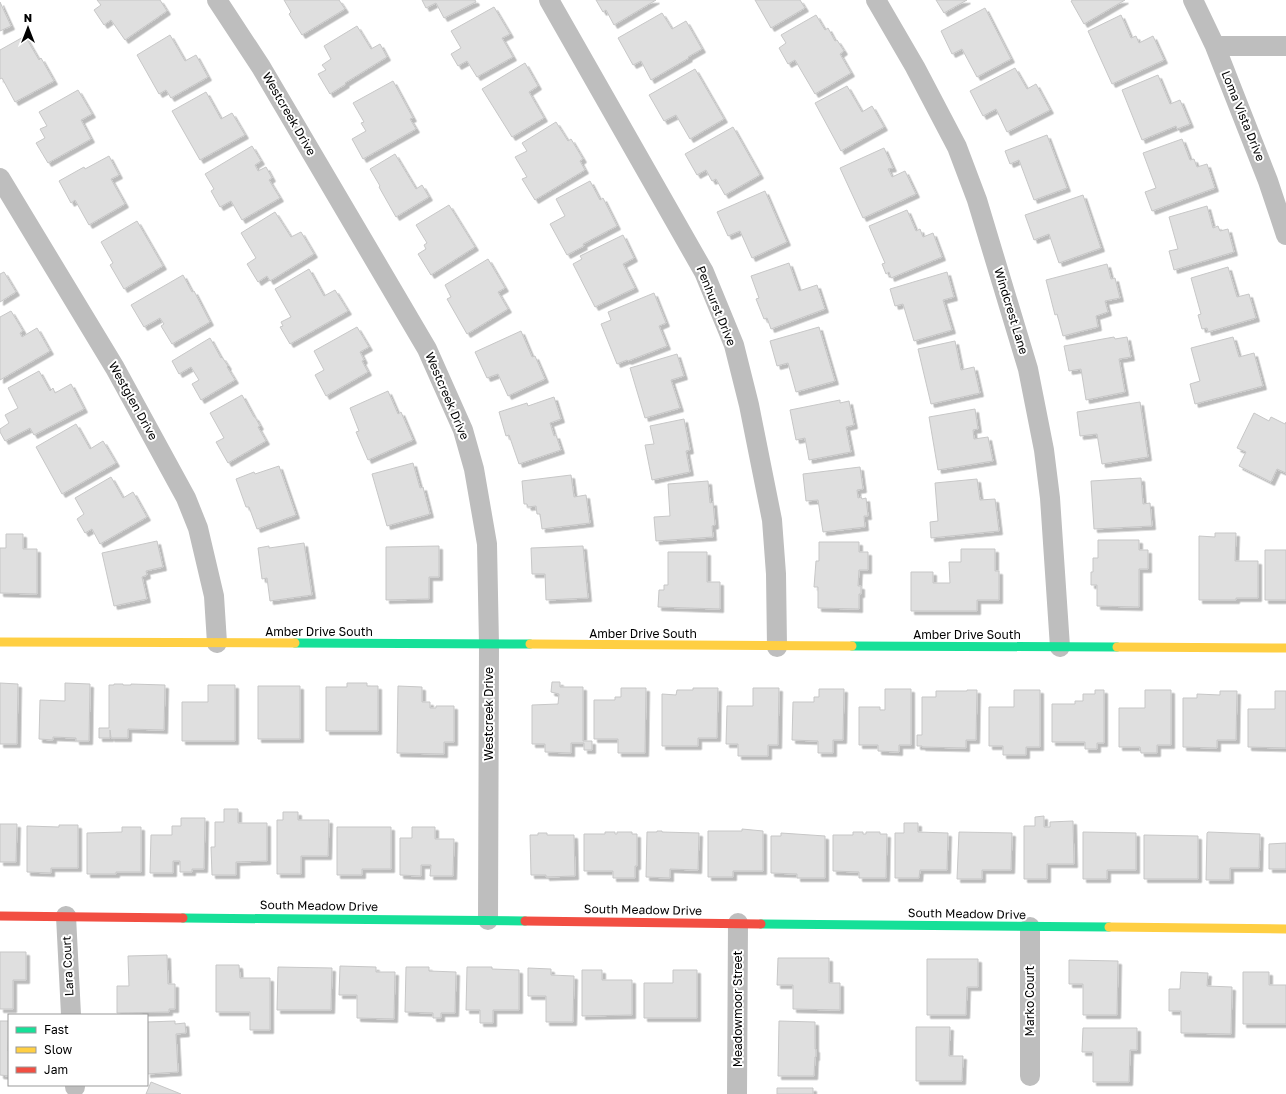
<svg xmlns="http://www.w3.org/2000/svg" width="1286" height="1094" viewBox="0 0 1286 1094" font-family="'Golos Text',sans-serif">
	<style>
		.building { fill: #dfdfdf; stroke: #c7c7c7; filter: url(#shadow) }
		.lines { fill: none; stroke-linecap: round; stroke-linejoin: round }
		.street { stroke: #bebebe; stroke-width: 20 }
		.fast { stroke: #16e098; stroke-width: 9 }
		.slow { stroke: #ffcf43; stroke-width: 9 }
		.jam { stroke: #f24e42; stroke-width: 9 }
		.labels { text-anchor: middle; stroke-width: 4; stroke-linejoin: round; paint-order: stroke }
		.street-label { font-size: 12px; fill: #000; stroke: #fff }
	</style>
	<defs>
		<filter id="shadow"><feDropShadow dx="3.5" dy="3.5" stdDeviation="0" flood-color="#0004"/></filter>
	</defs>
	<rect width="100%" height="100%" fill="#fff"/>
	<path class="building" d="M97 0H160L167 11 125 40 111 20 104 25 94 10 101 5Z
		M284 0H339L345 9 302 35 289 14 291 12Z
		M422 0H475L476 2 444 18 436 3 426 8Z
		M596 0H656L614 25 606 10 603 12Z
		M755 0H800L805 8 771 28Z
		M936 0H967L944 13Z
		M1073 0H1125L1084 24 1071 1Z
		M0 2 11 26 0 31Z
		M494 7 510 34 502 38 513 57 477 77 467 61 458 66 451 54 461 48 451 31Z
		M985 8 1011 59 977 77 962 49 952 54 941 31Z
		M662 13 672 29 686 21 702 49 688 57 689 58 651 80 641 61 633 65 618 38Z
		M816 15 825 30 828 28 835 41 837 40 844 51 840 54 851 73 815 94 795 60 788 64 779 48 786 43 781 35Z
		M1121 15 1131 38 1136 36 1139 43 1153 36 1164 60 1112 84 1088 31Z
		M357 26 371 49 380 44 387 57 345 83 346 84 330 94 318 74 326 70 322 65 331 59 324 46Z
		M170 35 185 61 196 55 208 77 171 98 166 90 159 94 137 55Z
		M25 36 39 60 41 58 54 81 15 102 2 78 0 79V50Z
		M525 63 538 86 529 92 544 118 512 137 482 89Z
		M1015 68 1027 89 1036 84 1050 110 1007 132 996 109 983 116 970 91Z
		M695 69 724 119 690 139 676 115 664 121 649 95Z
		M1158 75 1170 104 1180 100 1190 124 1177 129 1176 126 1142 140 1122 90Z
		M393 81 413 118 410 119 416 129 363 159 352 139 366 131 361 123 364 122 353 103Z
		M847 86 862 112 872 106 884 127 841 151 815 103Z
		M78 90 92 114 81 120 91 139 48 163 36 143 45 138 40 129 47 126 39 112Z
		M206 92 221 119 232 113 245 135 200 160 172 111Z
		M556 122 568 141 571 139 583 159 580 161 585 170 535 200 522 179 527 177 515 157 527 151 522 143Z
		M733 127 760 175 725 195 716 179 712 181 706 170 697 175 685 154Z
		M1047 135 1067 188 1034 200 1019 160 1010 164 1005 151Z
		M1182 139 1190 160 1194 159 1197 167 1207 164 1215 188 1152 211 1145 192 1156 188 1143 153Z
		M252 146 261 161 255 165 258 171 266 167 272 178 269 180 280 198 242 220 231 201 220 207 211 191 214 189 205 174Z
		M884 148 893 168 888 169 892 177 905 171 916 194 863 218 840 168Z
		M395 154 416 189 422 185 429 197 396 217 379 187 380 186 370 169Z
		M109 156 119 175 111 179 125 204 89 225 75 200 71 203 59 181 84 167 85 169Z
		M590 181 600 200 603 198 617 226 583 244 584 246 567 255 550 224 565 216 556 199Z
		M765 191 787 242 752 258 740 231 728 236 717 212Z
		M1083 195 1101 248 1059 263 1049 234 1034 240 1025 215Z
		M449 205 475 247 431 275 418 254 426 249 424 245 427 243 416 225Z
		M1207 206 1213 228 1218 226 1220 231 1228 229 1234 252 1174 270 1169 251 1178 249 1169 217Z
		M907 210 916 231 920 229 923 237 933 233 942 257 891 278 889 272 886 274 882 264 885 263 869 226Z
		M275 212 291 237 301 232 314 254 270 281 267 276 258 282 247 264 256 258 241 233Z
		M137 221 163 266 124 289 110 265 113 263 101 242Z
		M623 235 634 258 623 264 635 288 595 307 573 264 582 259 580 256Z
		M488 259 505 288 498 292 508 309 467 334 447 299 451 297 445 285Z
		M789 263 799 291 817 285 825 309 771 329 767 318 764 319 756 299 759 298 751 276Z
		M1107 264 1111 279 1115 278 1120 298 1105 301 1108 312 1096 316 1098 327 1063 336 1057 314 1055 315 1046 280Z
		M1228 267 1237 297 1249 294 1256 318 1208 332 1207 328 1202 329 1198 315 1201 314 1191 278Z
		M309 269 324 296 335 290 348 311 290 344 280 327 283 326 281 322 291 317 275 289Z
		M4 272 16 292 0 302V274Z
		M947 272 954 297 943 300 952 330 914 341 903 304 895 306 890 289Z
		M183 275 192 292 194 291 210 322 172 344 161 326 164 324 160 318 144 327 131 305Z
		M654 293 666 323 659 326 667 346 628 361 627 360 617 364 601 324 611 320 608 312Z
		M11 311 23 331 20 333 22 337 37 328 50 351 0 380V317Z
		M357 327 369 347 360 352 364 360 362 361 368 372 326 396 315 375 324 370 314 351Z
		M819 327 835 381 796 392 788 363 777 366 770 341Z
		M521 331 532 357 535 356 545 379 508 396 498 374 487 378 475 352Z
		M1114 337 1115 339 1127 337 1131 357 1119 359 1125 392 1086 400 1081 369 1069 371 1064 346Z
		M1233 337 1239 357 1254 353 1263 386 1195 404 1190 384 1200 381 1191 348Z
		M210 338 221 358 222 357 228 366 227 367 235 380 201 400 192 384 199 380 191 367 179 374 172 361Z
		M955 341 961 370 974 367 980 393 931 404 918 349Z
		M677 354 684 376 671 380 680 408 645 418 630 368Z
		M39 371 50 391 53 388 55 393 71 384 84 409 34 435 30 428 5 441 0 432V429L9 423 5 415 18 408 8 388Z
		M388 391 398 414 401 412 413 440 368 460 356 432 359 431 350 408Z
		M242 395 254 417H255L260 426 258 427 266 441 228 463 216 442 224 438 210 413Z
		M554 397 561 419 550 423 554 436 556 435 561 450 519 464 509 435 506 436 499 412 527 403 528 406Z
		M840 400V403L849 401 854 425 846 427 851 452 809 460 805 438 796 440 790 410Z
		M1140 402 1148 457 1102 464 1097 434 1080 436 1077 412Z
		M975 409 978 429 973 430 974 439 988 437 993 461 938 470 929 417Z
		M1254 413 1269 421 1271 417 1285 424 1286 422V473L1277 469 1271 482 1239 466 1246 452 1237 448Z
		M684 419 690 450 686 451 690 472 652 480 645 445 654 444 650 426Z
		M76 424 90 449 103 441 116 463 62 494 36 447Z
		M413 463 420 488 423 487 430 514 387 526 372 474Z
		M279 466 296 515 257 529 249 507H246L236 479 254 472 255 474Z
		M860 467 863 489 857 490 858 498 861 497 862 499 866 498 868 516H864L865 527 823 532 818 500 806 501 803 474Z
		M571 475 574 497 586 495 590 523 542 529 540 514H537L536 506 528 507 527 504H524L522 481Z
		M111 477 123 498 133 492 147 517 100 544 92 529 85 533 77 519 84 514 75 498Z
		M1141 478 1143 504 1150 503 1152 526 1094 529 1091 481Z
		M977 479 980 500 995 499 999 531 931 538 930 522 938 521 935 483Z
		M708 481 710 503 713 502 715 525 712 526 713 537 656 541 654 517 670 516 668 484Z
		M1215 533H1236L1235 561H1258V598H1236V600H1199V536L1215 537Z
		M6 534H23V549H37V594L0 593V548H6Z
		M1098 540H1139V550H1148V569H1139V607L1097 606V585H1091V572H1093V558H1098Z
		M157 541 163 567 146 571 147 575 142 577 147 599 114 606 102 553Z
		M819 542H859V552H868V570H859L858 586H861V594H859V609L818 608V587H814L816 561H819Z
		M304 543 312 595 270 601 267 578 262 579 258 548 269 546V548Z
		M439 546V577H429V599L386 600V547Z
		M583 546 588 598 546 600 545 574H532L531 548Z
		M961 549H995V571H999V600H977V611H911V572H933V583H950L949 562H961Z
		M1265 550H1286V600H1265Z
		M668 552H707V582H720V609L658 607 659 590H664V585H668Z
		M552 682H560V687H583V741H592V750H584V743H571V753L545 752V744H532V705L558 704 559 694 551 692Z
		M0 683 18 684 17 744H0Z
		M65 683 90 684 89 741H76V738L53 737V740L39 739 40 700 65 701Z
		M347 683H367V686H378V731H326V687H347Z
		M114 684H123V685H131V684L165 685 164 730 128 729V738H111L110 730V738H99V728H109V685H114Z
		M208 685H235V741H182V702H208Z
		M258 686H300V739H258Z
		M398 686 422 687V702H430V708H436V706H454V742H444V754L397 753Z
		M621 688H646L645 753H618V739H594V700H615V697H621Z
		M693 688H718L717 738H698V746H662V694L676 695 677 690H693Z
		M753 688H779L778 745H768V756H738V744H726L727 706H753Z
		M819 689H844L843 740H833V753H818V741L792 740 793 702H814V697H819Z
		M885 689H911V745H899V752L878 751V745H859V707H880V710H885Z
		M967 690H977L976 740H966V748L922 747V746H917V735H922V697H936V691H967Z
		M1014 690H1040V747H1026V755H1003V746H989V707H1014Z
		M1095 690H1104V743H1097V749H1085V742H1052V704H1075V701H1083V694H1095Z
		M1145 690H1171V745H1157V753H1141L1140 747H1119V708H1145Z
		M1220 691H1237L1236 740H1217V748L1183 747V698H1197V694L1220 695Z
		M1275 691H1286V748L1248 747V709H1275Z
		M224 809H238V823H267V861L236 862V875H212L211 847H215V822H224Z
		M283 812H298V820H329L328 856H301V874H277V820H283Z
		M1044 816V827H1050V822L1073 821 1074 864H1047V879H1024V826H1035V817Z
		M181 818H205L204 869H192V872H180V861H173V873H150L151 835H172V826H181Z
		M904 823H918V832L948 833 947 870H920L919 878H895V833H904Z
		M0 824H17L16 862H0Z
		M59 825H78V868H51V873L27 872V826L59 827Z
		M122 827H141V872H116V874H87V833L122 832Z
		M337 827H391V869H362V875H337Z
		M412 827H435V839H454L453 876H430L431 865H421V876L400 875V838H412Z
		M742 829 763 831V871H733V877H708V831H742Z
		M657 831H662V832L699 833 698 870 670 869V878L646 877 647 832H657Z
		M605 832H615V834H617V832H632V834H637V866H635V878H613V871H584V834H605Z
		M853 832H863V834H866V832H880V834H887L886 878H859V872L833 871V835H853Z
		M959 832 1012 833 1011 870H982V879H957Z
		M1083 832 1136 833V870H1107V879H1083Z
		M1208 832 1260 834 1259 868H1230V880H1206L1207 833Z
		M538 833H547V835H574L575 876 546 877V875H531L530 835H538Z
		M781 833 825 836V878H797V874L771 873V836H781Z
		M1144 835 1198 836V879H1144Z
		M1286 843V869H1269V844Z
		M0 952H26V980H13V1009H0Z
		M167 955 168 984H175V1009H169V1012L117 1013V986H129L128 956Z
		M778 958H829V983H840V1010L793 1009V985H777Z
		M927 959H978V987H967L966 1015H927Z
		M1069 960 1118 961 1117 1015H1083V984H1069Z
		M216 965H239L240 978H270V1030H250V1012H216Z
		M340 966 376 967V972H395L394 1019 357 1018V995H339Z
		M278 967 332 968 331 1010H277Z
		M406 967H429V971L456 972 455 1013H441V1018H433V1013L405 1012Z
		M467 967H492V969L519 970V1010H493V1023H480V1010H466Z
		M528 968 551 969V975L574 976 573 1022H546V996H528Z
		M582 970H602V980H632V1015L582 1016Z
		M673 970H697V1018H644V983H673Z
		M1181 972 1208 973 1207 986 1232 987 1231 1034 1181 1033V1011H1169V989H1180Z
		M1243 972H1269V985H1286V1024H1243Z
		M0 1021H9L8 1051H9V1076L0 1075Z
		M175 1021V1024L185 1023 186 1033 176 1034 178 1072 147 1074V1022Z
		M779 1021 815 1022V1049H816V1057H815L814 1076H778Z
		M916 1027H950L949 1056H963L962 1081H916Z
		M1083 1028H1137V1050H1130L1129 1082H1093V1052H1082Z
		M151 1082 181 1094H146Z
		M777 1088H813V1094H777Z"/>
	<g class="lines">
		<path class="street" d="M217 0 261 67 427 349 463 430 474 469 487 544 489 645 488 920
			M549 0 704 272 734 345 749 405 772 520 776 574 777 647
			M876 0 915 67 957 147 977 200 1028 369 1044 450 1050 498 1060 647
			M1193 0 1215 46 1268 181 1286 235
			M1215 46H1286
			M0 178 115 368 186 498 198 528 214 596 217 643
			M66 916 71 1015
			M1030 927V1076
			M75 1085V1087
			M737 1094 738 923"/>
		<path class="fast" d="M295 643 530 644
			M852 646 1117 647
			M183 918 525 921
			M761 924 1109 927"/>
		<path class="slow" d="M0 642 295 643
			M530 644 852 646
			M1117 647 1286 648
			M1109 927 1286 929"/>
		<path class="jam" d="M0 916 183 918
			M525 921 761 924"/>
	</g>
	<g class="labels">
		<g class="street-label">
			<text transform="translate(289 114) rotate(60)" y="4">Westcreek Drive</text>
			<text transform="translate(1243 116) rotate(68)" y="4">Loma Vista Drive</text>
			<text transform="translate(716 306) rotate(68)" y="4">Penhurst Drive</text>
			<text transform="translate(1011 311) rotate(73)" y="4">Windcrest Lane</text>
			<text transform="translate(447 396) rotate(67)" y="4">Westcreek Drive</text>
			<text transform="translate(133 401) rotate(61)" y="4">Westglen Drive</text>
			<text x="319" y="636">Amber Drive South</text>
			<text x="643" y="638">Amber Drive South</text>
			<text x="967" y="639">Amber Drive South</text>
			<text transform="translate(489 714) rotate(-90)" y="4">Westcreek Drive</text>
			<text transform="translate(319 906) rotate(1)" y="4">South Meadow Drive</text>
			<text transform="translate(643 910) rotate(1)" y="4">South Meadow Drive</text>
			<text transform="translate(967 914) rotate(1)" y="4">South Meadow Drive</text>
			<text transform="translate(68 966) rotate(-93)" y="4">Lara Court</text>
			<text transform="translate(1030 1001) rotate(-90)" y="4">Marko Court</text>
			<text transform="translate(738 1009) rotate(-90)" y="4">Meadowmoor Street</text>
		</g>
	</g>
	<rect x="8" y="1014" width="140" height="72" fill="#ffffff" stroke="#999999"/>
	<rect x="16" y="1027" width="20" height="6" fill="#16e098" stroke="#999999"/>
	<text x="44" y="1034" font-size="12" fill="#000000">Fast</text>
	<rect x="16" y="1047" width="20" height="6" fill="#ffcf43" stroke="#999999"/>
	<text x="44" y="1054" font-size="12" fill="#000000">Slow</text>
	<rect x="16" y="1067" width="20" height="6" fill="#f24e42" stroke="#999999"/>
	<text x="44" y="1074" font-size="12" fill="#000000">Jam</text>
	<g transform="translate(28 28)" stroke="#ffffff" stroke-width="3" paint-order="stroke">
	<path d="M0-3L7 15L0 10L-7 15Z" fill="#000000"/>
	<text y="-6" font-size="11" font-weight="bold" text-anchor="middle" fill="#000000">N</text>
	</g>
</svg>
